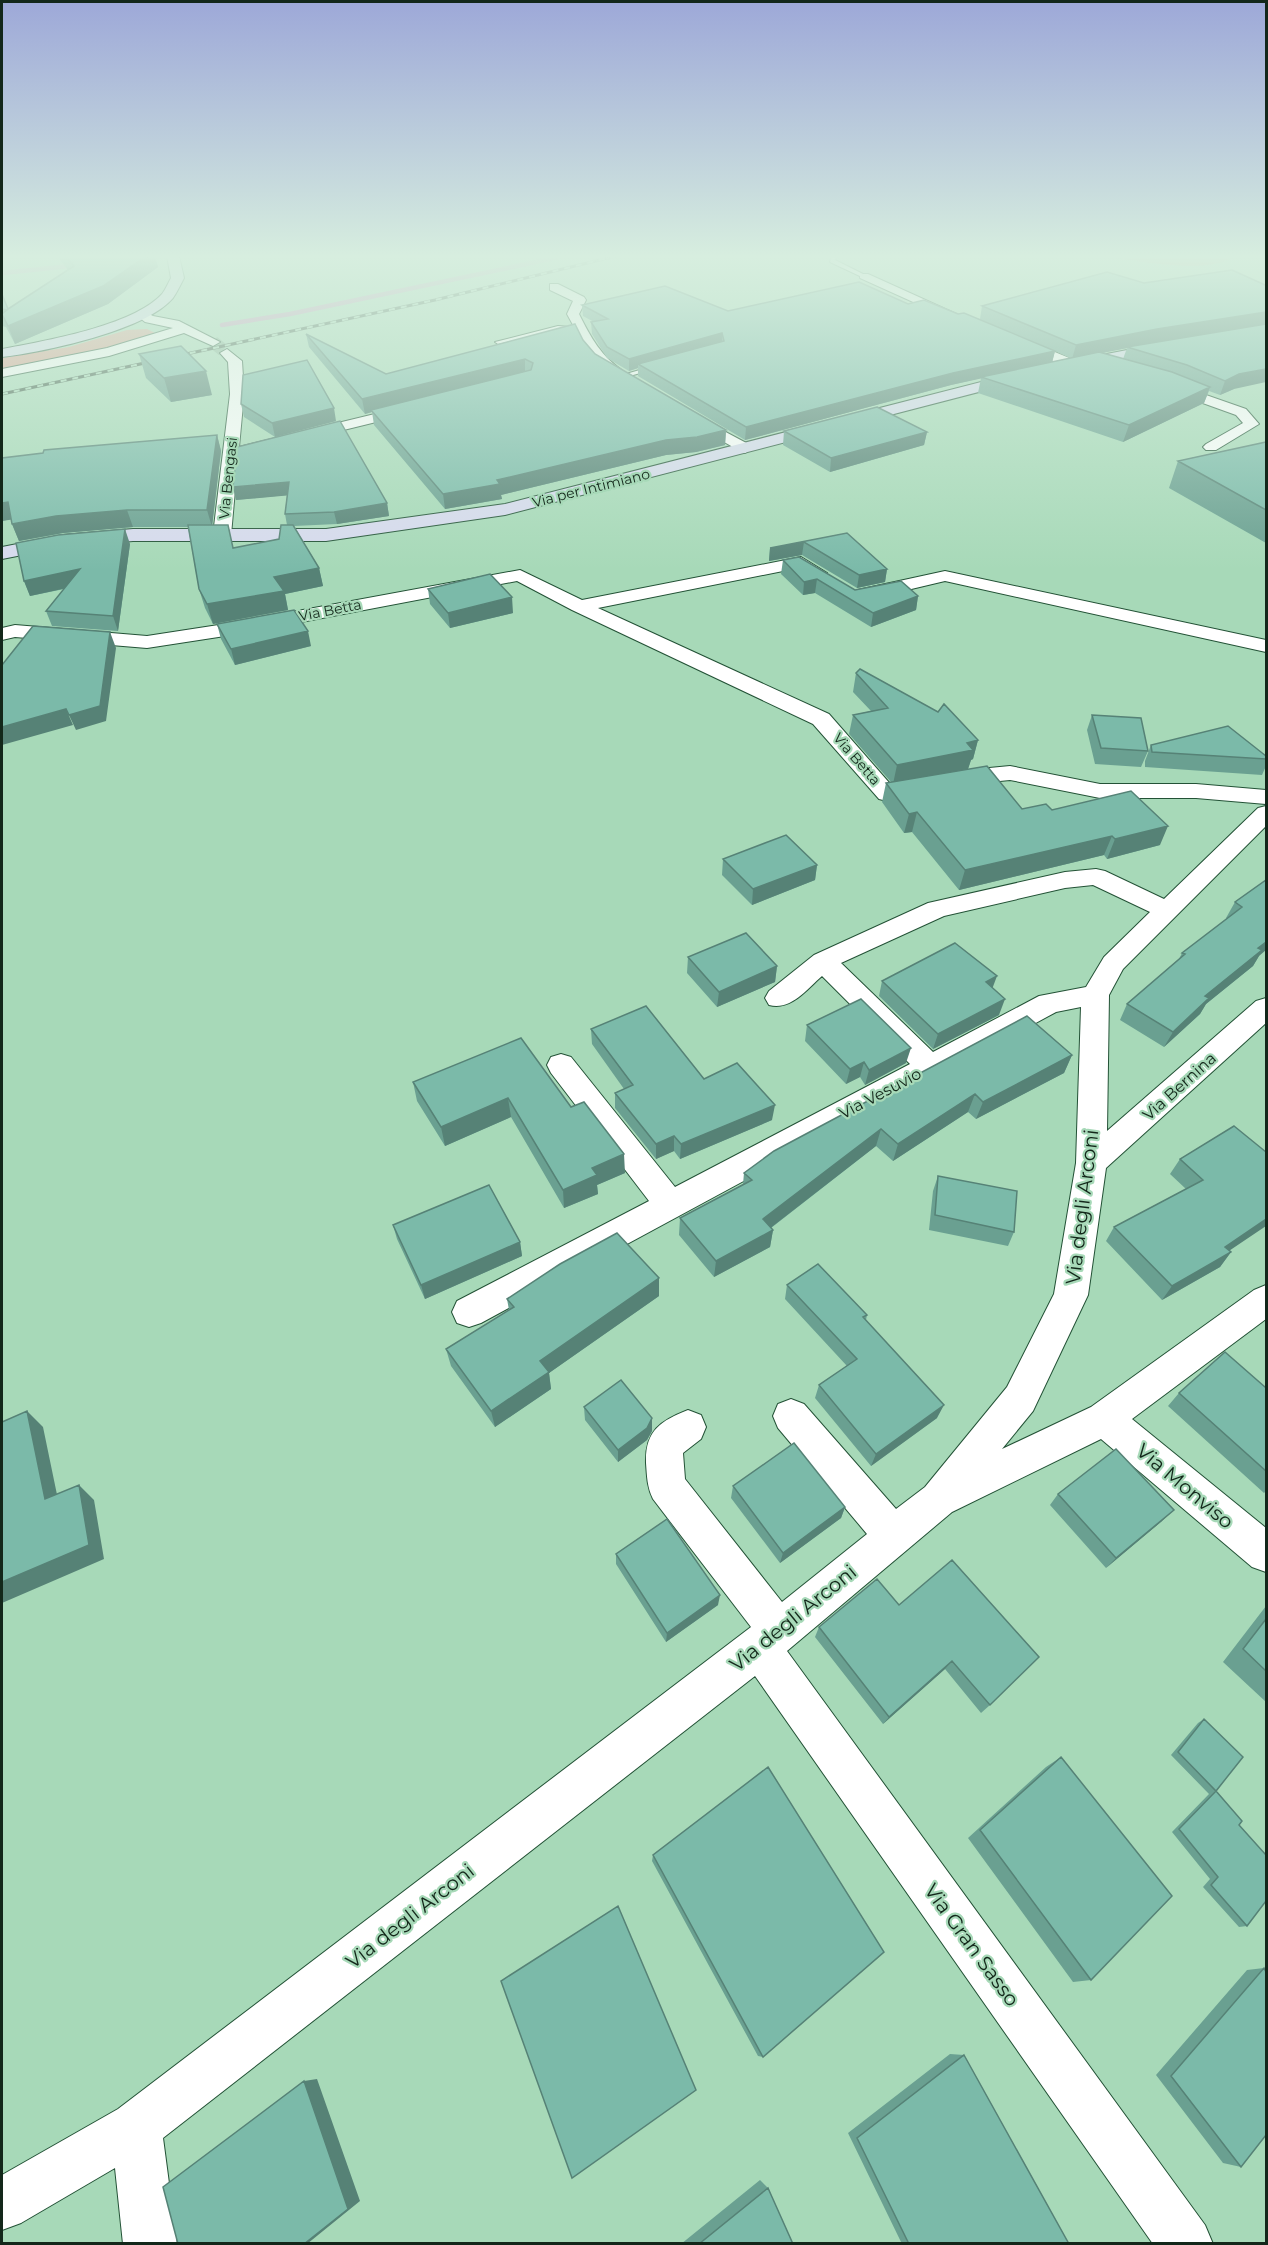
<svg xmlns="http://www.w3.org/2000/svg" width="1268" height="2245" viewBox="0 0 1268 2245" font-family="Montserrat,sans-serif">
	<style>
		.green { fill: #dc9e8e }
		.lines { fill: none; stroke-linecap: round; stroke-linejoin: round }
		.stream { stroke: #cc95bf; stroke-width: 4.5 }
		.street-tunnel { stroke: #89b598; stroke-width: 13; stroke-dasharray: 13 7; stroke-linecap: butt }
		.lane-casing { stroke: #235236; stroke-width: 2 }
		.street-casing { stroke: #235236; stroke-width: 2 }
		.secondary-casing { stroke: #235236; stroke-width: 2 }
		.lane { fill: #fff; fill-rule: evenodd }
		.street { fill: #fff; fill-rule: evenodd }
		.secondary { fill: #d7daee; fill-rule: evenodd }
		.rail-casing { stroke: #3e5b48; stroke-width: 3 }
		.rail { stroke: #a7d9b8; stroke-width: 2; stroke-dasharray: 6; stroke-linecap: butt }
		.wall { fill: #6aa091; fill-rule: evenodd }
		.shaded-wall { fill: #568276 }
		.building { fill: #7bbaa9; stroke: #568276; stroke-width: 1.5 }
		.labels { text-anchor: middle; stroke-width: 4.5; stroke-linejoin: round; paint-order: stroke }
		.far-street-label { font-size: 14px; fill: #13271a; stroke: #a7d9b8 }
		.street-label { font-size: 16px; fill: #13271a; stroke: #a7d9b8 }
		.near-street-label { font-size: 20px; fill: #13271a; stroke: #a7d9b8 }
	</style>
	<rect width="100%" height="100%" fill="#a7d9b8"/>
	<path class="green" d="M1099 256H1232L1233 257C1203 276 1134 259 1099 256Z
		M147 329 155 333 102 350 2 369V358L69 347 127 330Z"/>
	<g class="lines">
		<path class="stream" d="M2 273 80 265
			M222 325 290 314 564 256"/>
		<path class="street-tunnel" d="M213 342 227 353"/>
		<defs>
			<path id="lane" d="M831 256H837L835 260 867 276 862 277 830 262Z
				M558 326 581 328 558 330 498 344 495 342Z
				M657 365 659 368 622 378 619 376Z"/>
			<path id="street" d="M860 274H868L963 317 957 321 953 320 860 278Z
				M550 284H558L584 297 586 300 579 314C591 338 601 356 623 371V377H613L591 358 567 314 573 301 550 290Z
				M141 310 153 316 179 321 220 342 213 346 184 333 109 356 2 377V369L107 348 173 328 145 322 135 314Z
				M1016 336 1079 362 1081 365 1079 368H1069L1011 343V337Z
				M227 349 242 361 244 394 239 447 412 405 419 409 417 412 238 456 231 535 228 539H216L213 535 230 394 228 362 220 353Z
				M1166 381 1246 409 1259 424 1216 450H1206L1203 447 1206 444 1243 423 1236 415 1161 388 1159 385Z
				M690 413 750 445 753 448 745 453 740 451 685 420 683 417Z
				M801 557 827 573 824 577H812L798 568 598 608 829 714 892 786 979 769 1010 766 1100 784H1196L1266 790V804L1196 798H1100L1010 780 979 783 887 801 879 799 813 724 572 610 517 581 238 634 147 648 15 637 2 640V628L15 625 147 636 238 622 520 570 582 600Z
				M945 571 1266 640V652L945 581 865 600 856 594 858 590Z
				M1266 806V826L1123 969 1109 995 1107 1131 1256 1001 1266 998V1023L1106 1168 1088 1295 1033 1411 1002 1449 1091 1407 1254 1290 1266 1285V1319L1132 1419 1266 1528V1572L1252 1567 1101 1439 952 1512 787 1651 1205 2225 1213 2244H1153L755 1676 163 2138 177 2244H123L115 2168 21 2223 2 2230V2175L118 2109 751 1627 653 1499C647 1487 647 1476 646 1463 645 1431 660 1421 688 1410L701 1415 706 1427 701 1439 683 1453 685 1479 782 1602 867 1534 778 1428 773 1416 778 1404 791 1399 804 1404 896 1509 925 1487 1007 1387 1054 1294 1076 1163 1081 1007 1056 1012 481 1323 469 1327 457 1323 452 1312 457 1301 649 1201 551 1073 547 1065 551 1057 561 1054 571 1057 675 1187 910 1064 822 976C807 989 791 1011 769 1005L765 998 769 991 814 955 928 903 1065 872 1096 869 1105 871 1164 899 1258 808ZM1093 885 1150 912 1104 957 1086 987 1039 996 933 1052 841 963 944 916 1065 888Z"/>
			<path id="secondary" d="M167 256H179L184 278C181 284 177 292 173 298 145 331 44 352 2 357V349C44 341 133 326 162 294 166 289 168 283 171 278Z
				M1168 342 1175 346 1173 349 1071 369 1064 365 1071 361Z
				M1024 371 1032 376 1029 379 505 515 326 541H133L63 547 2 559V547L63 535 133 529H326L505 504Z"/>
		</defs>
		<use href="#lane" class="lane-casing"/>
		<use href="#street" class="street-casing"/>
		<use href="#secondary" class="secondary-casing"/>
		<use href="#lane" class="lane"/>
		<use href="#street" class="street"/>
		<use href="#secondary" class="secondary"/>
		<defs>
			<path id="rail" d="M2 394 435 300 616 256"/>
		</defs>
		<use href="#rail" class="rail-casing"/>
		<use href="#rail" class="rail"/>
	</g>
	<path class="wall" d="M57 256H155L158 267 108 304 15 344 6 327 2 326V294L8 309 68 270Z
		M1107 272 1234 389 1220 395 1209 391 1204 403 1123 442 978 393 981 378 951 385 745 440 638 376V368L629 371 607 358 592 334 591 322H594L583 316 582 305 728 311 908 304 980 319 982 306ZM1127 348 1123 359 1102 353 1110 351ZM1055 351 1070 358 1052 362Z
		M306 334 386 374 583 340 595 354 726 430 725 445 696 452 666 455 501 495 502 499 445 509 374 425 372 412 365 414 309 347Z
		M139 354 212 395 171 402 146 378Z
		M241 404 336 421 275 437 244 417Z
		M784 431 927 432 924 445 830 472 783 445Z
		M217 435 221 451 212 525 234 548 279 539 287 525 285 514 287 495 236 500 233 487 387 503 389 516 337 524 294 526 319 568 323 586 285 594 288 610 213 624 205 608 199 589 188 527H133L63 533 19 541 12 524 11 519 2 521V458Z
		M1266 442V543L1169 488 1178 461Z
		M847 533 887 569 885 582 857 588 802 555 769 561 770 548Z
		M130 544 118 631 52 626 46 611 64 589 30 596 24 581Z
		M783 560 855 590 918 596 916 610 871 627 815 593 803 595 781 574Z
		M428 589 513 613 450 628 430 604Z
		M217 624 311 646 235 665 221 639Z
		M856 673 978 740 973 759 971 760 968 769 1022 809 1052 810 1160 845 1107 859 1104 855 959 890 912 832 904 833 882 802 886 783 891 782 849 734 853 715 871 711 853 692Z
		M1092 715 1148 751 1141 767 1095 764 1087 730Z
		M1151 745 1266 756V766L1262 775 1145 767V761Z
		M723 859 817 865 815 880 752 905 722 875Z
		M1266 880 1259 956 1253 966 1206 1004 1200 1014 1164 1047 1120 1020 1127 1004 1179 959 1182 953 1227 919 1226 918 1235 902Z
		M688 957 777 966 775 982 717 1007 687 973Z
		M882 981 993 988 999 1015 933 1049 879 996Z
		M807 1025 906 1063 865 1085 860 1077 846 1084 805 1041Z
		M591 1029 704 1079 772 1120 680 1159 674 1151 656 1159 615 1108V1093L624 1089 592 1044Z
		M1072 1055 1064 1073 976 1119 968 1112 893 1161 876 1146 771 1228 773 1230 770 1247 714 1277 679 1235 680 1218 743 1184 744 1173Z
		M413 1082 571 1107 625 1173 597 1185 598 1194 564 1208 511 1117 445 1146 417 1101Z
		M1234 1126 1229 1251 1231 1252 1220 1267 1162 1300 1106 1241 1114 1227 1186 1189 1170 1174 1180 1159Z
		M938 1176 1014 1232 1008 1246 929 1230 933 1191Z
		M393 1225 520 1242 522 1256 425 1299 397 1239Z
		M659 1278V1296L549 1373 551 1389 495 1427 451 1366 446 1349 509 1310 507 1299Z
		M787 1285 867 1315 866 1320 937 1418 871 1466 815 1398 819 1385 847 1366 785 1299Z
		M1266 1386V1491L1264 1493 1168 1406 1179 1393Z
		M584 1407 652 1418V1431L647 1440 618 1462 585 1420Z
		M733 1486 845 1507 841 1518 780 1563 731 1498Z
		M1058 1494 1162 1521 1106 1568 1050 1505Z
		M616 1554 718 1605 666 1642 616 1564Z
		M952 1560 990 1705 981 1713 945 1669 883 1724 815 1637 819 1627 899 1605Z
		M1266 1606V1702L1223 1662Z
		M1204 1719 1216 1791 1239 1825 1247 1926 1239 1927 1203 1887 1210 1879 1172 1832 1209 1794 1171 1755 1198 1723Z
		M1061 1757 1091 1980 1073 1982 968 1838 1046 1767Z
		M653 1855 763 2057 758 2056 652 1861Z
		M1264 1968 1241 2167 1223 2163 1156 2075 1247 1970Z
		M950 2054 964 2055 1069 2244H902L848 2133Z
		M760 2180 768 2188 793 2244H681Z"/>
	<path class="shaded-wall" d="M146 256H155L158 267 108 304 15 344 8 326Z
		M1266 312V325L1153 343 1072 359 1076 345 1157 329Z
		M722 333V345L638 364V368L629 371V359Z
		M1055 351 1052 363 951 385 745 440 746 427 953 373Z
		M525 359V373L371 410 372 412 365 414 362 399Z
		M1266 369V382L1234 389 1220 395 1225 381 1239 374Z
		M206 371 212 395 171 402 164 378Z
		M1210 387 1204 403 1123 442 1129 425Z
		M334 408 336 421 275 437 272 423Z
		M726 430 725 445 696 452 666 455 501 495 502 499 445 509 443 494 497 480 666 440Z
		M927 432 924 445 830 472 831 458Z
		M217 435 221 451 212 527 207 510Z
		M289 482 292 495 236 500 233 487Z
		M8 502 15 519 2 521V503Z
		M387 503 389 516 337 524 334 512Z
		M127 510 133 527 63 533 19 541 12 524 56 516Z
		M125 529 130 544 118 631 113 616Z
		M804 542 802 555 769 561 770 548Z
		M319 568 323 586 285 594 288 610 213 624 207 604 274 577Z
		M80 569 85 584 30 596 24 581Z
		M887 569 885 582 857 588 859 575Z
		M817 579 815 593 803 595 804 582Z
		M918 596 916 610 871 627 873 613Z
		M512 597 513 613 450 628 448 613Z
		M308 631 311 646 235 665 231 649Z
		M110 632 116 648 106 721 76 730 69 715Z
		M66 709 73 725 2 745V727Z
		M978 740 973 759 971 760 968 769 893 784 897 765 967 743Z
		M917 812 912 832 904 833 909 814Z
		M1168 826 1160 845 1107 859 1115 839Z
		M1112 836 1104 855 959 890 965 870Z
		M817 865 815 880 752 905 753 889Z
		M1266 942V950L1259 956 1253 966 1206 1004 1200 1014 1164 1047 1173 1032 1205 996 1258 948Z
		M777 966 775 982 717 1007 719 992Z
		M997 976 991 992 986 982Z
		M1005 999 999 1015 933 1049 938 1034Z
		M911 1048 906 1063 865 1085 869 1070Z
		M1072 1055 1064 1073 976 1119 983 1102Z
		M864 1062 860 1077 846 1084 850 1069Z
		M975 1094 968 1112 893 1161 898 1144Z
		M508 1098 511 1117 445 1146 441 1127Z
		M775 1105 772 1120 680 1159 681 1144Z
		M881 1129 876 1146 760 1236 763 1219Z
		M674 1136V1151L656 1159V1144Z
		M624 1154 625 1173 597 1185 598 1194 564 1208 563 1190 592 1168Z
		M1266 1219V1226L1214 1261 1225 1247Z
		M773 1230 770 1247 714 1277 716 1261Z
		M520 1242 522 1256 425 1299 421 1285Z
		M1231 1252 1220 1267 1162 1300 1172 1286Z
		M659 1278V1296L549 1373 551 1389 495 1427 491 1411 540 1361Z
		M944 1405 937 1418 871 1466 876 1454Z
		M27 1411 43 1427 61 1514 45 1499Z
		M652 1418V1431L647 1440 618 1462V1450Z
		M79 1485 94 1500 104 1559 2 1603V1582Z
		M845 1507 841 1518 780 1563 783 1553Z
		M1174 1510 1162 1521 1106 1568 1116 1558Z
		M720 1595 718 1605 666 1642 667 1633Z
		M952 1661 945 1669 883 1724 889 1717Z
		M317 2079 360 2201 307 2244H304V2081Z"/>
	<path class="building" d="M65 256H146L103 286 8 326 2 314 7 310 2 309V294L8 309 74 266Z
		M1232 270 1265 285H1266V312L1157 329 1076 345 982 306 1107 272 1144 283Z
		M859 282 908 304 924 300 958 314 964 313 1055 351 953 373 746 427 638 364 724 341 722 333 629 359 607 347 591 322 608 319 582 305 665 286 728 311Z
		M575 324 583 340 595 354 726 430 697 437 666 440 497 480 500 484 443 494 371 410 531 370 533 363 525 359 362 399 306 334 386 374Z
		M1266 324V369L1239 374 1225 381 1187 365 1127 347Z
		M181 346 206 371 164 378 139 354Z
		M1099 352 1172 372 1210 387 1129 425 981 377Z
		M307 360 334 408 272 423 241 404 243 375Z
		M877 407 927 432 831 458 784 431Z
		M340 421 387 503 334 512 285 514 289 482 233 487 237 447Z
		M217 435 207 510H127L56 516 12 524 8 502 2 503V458L43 453 44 450Z
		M1266 442V510L1178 461Z
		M188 525H228L233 548 279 539 281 525H293L319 568 274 577 284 591 207 604 199 589Z
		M125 529 113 616 46 611 80 569 24 581 16 543 58 535Z
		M847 533 887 569 859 575 804 542 770 548Z
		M799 557 855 590 901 581 918 596 873 613 817 579 804 582 783 560Z
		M490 574 512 597 448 613 428 589Z
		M294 610 308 631 231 649 217 624Z
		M33 626 110 632 100 706 69 715 66 709 2 727V665Z
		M860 669 938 712 944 704 978 740 967 743 973 750 897 765 853 715 888 708 856 673Z
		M1092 715 1141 718 1148 751 1101 748Z
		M1228 726 1266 756V759L1152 752 1151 745Z
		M987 766 1022 809 1046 804 1052 810 1131 791 1168 826 1115 839 1112 836 965 870 917 812 909 814 886 783Z
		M786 835 817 865 753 889 723 859Z
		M1266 880V942L1258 948 1262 950 1205 996 1209 998 1173 1032 1127 1004 1185 954 1182 953 1242 907 1235 902Z
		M746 933 777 966 719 992 688 957Z
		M955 943 997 976 986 982 1005 999 938 1034 882 981Z
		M861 999 911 1048 869 1070 864 1062 850 1069 807 1025Z
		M646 1006 704 1079 737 1063 775 1105 681 1144 674 1136 656 1144 615 1093 633 1085 591 1029Z
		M1027 1016 1072 1055 983 1102 975 1094 898 1144 881 1129 763 1219 773 1230 716 1261 680 1218 752 1180 744 1173 774 1151Z
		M521 1038 571 1107 584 1102 624 1154 592 1168 597 1175 563 1190 508 1098 441 1127 413 1082Z
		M1234 1126 1266 1152V1219L1225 1247 1231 1252 1172 1286 1114 1227 1203 1180 1180 1159Z
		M938 1176 1017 1191 1014 1232 935 1215Z
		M489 1185 520 1242 421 1285 393 1225Z
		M617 1233 659 1278 540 1361 549 1372 491 1411 446 1349 514 1307 507 1299 560 1264Z
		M818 1264 867 1315 863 1317 944 1405 876 1454 819 1385 857 1359 787 1285Z
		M1225 1352 1265 1387 1266 1386V1471L1179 1393Z
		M621 1380 652 1418 647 1428 618 1450 584 1407Z
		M27 1411 45 1499 79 1485 89 1545 2 1582V1422Z
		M794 1443 845 1507 783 1553 733 1486Z
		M1116 1449 1174 1510 1116 1558 1058 1494Z
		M667 1519 720 1595 667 1633 616 1554Z
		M952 1560 1039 1657 990 1705 952 1661 889 1717 819 1627 877 1579 899 1605Z
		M1266 1619V1671L1243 1649Z
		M1204 1719 1243 1757 1216 1791 1178 1752Z
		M1061 1757 1172 1896 1091 1980 980 1830Z
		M768 1767 884 1952 763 2057 653 1855Z
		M1216 1791 1242 1821 1239 1825 1266 1855V1901L1247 1926 1211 1885 1218 1877 1179 1829Z
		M618 1906 696 2090 572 2178 501 1981Z
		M1264 1968 1266 1972V2135L1241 2167 1171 2076Z
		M964 2055 1069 2244H909L857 2138Z
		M304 2081 348 2209 304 2244H178L163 2187Z
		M768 2188 793 2244H699Z"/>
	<linearGradient id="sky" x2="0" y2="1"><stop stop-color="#9da8d8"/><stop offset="0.45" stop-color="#d7eedf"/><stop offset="1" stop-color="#d7eedf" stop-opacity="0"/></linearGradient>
	<rect width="1268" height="570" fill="url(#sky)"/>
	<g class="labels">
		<g class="far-street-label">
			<text transform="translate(228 478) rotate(-84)" y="5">Via Bengasi</text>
			<text transform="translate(591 488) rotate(-14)" y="5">Via per Intimiano</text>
			<text transform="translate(330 610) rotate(-11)" y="5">Via Betta</text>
			<text transform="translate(857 759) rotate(49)" y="5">Via Betta</text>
		</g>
		<g class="street-label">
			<text transform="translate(1179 1086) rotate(-42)" y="6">Via Bernina</text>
			<text transform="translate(880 1093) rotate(-28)" y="6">Via Vesuvio</text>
		</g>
		<g class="near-street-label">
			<text transform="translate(1082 1207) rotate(-83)" y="7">Via degli Arconi</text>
			<text transform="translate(1185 1486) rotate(40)" y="7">Via Monviso</text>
			<text transform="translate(793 1618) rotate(-39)" y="7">Via degli Arconi</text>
			<text transform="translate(410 1916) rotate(-38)" y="7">Via degli Arconi</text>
			<text transform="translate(972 1945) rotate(54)" y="7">Via Gran Sasso</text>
		</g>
	</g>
	<rect width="1268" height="2245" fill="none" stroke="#13271a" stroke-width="6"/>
</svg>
